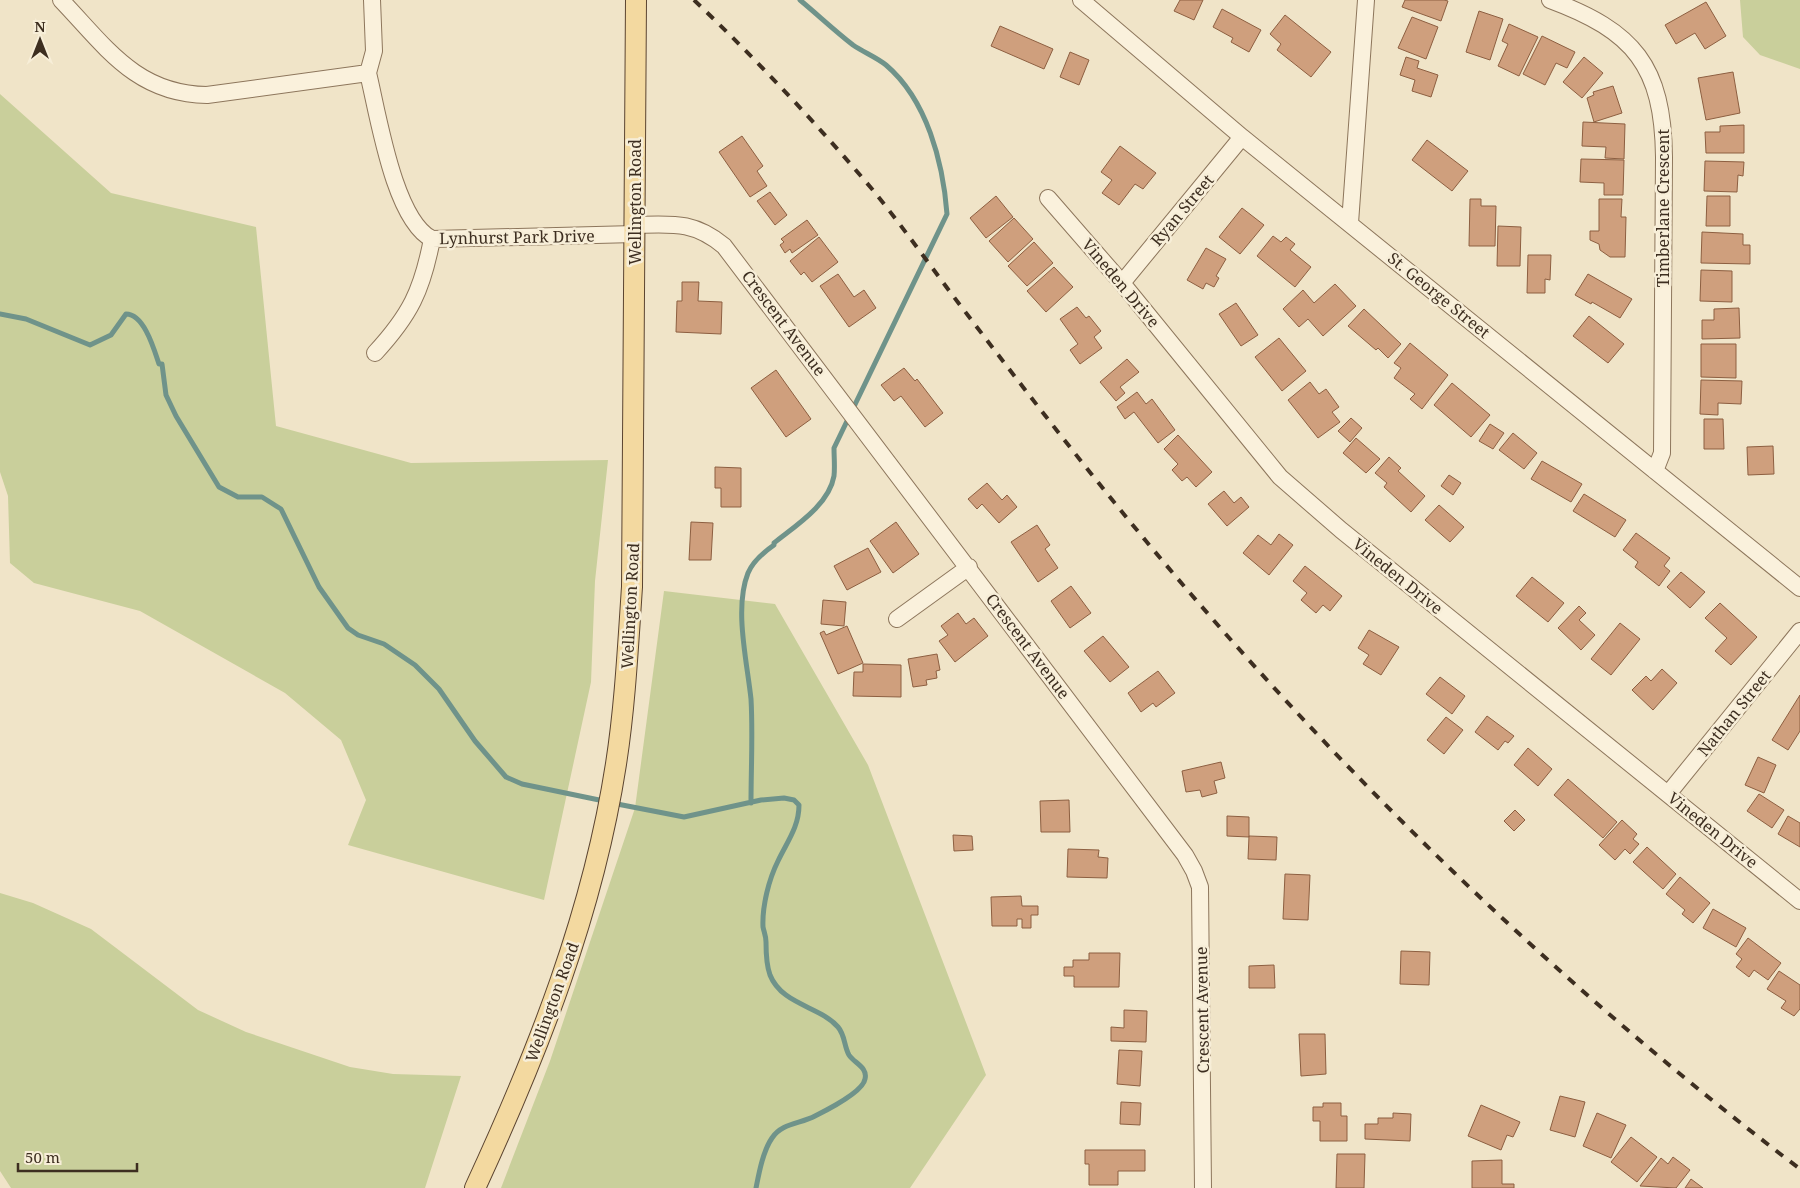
<svg xmlns="http://www.w3.org/2000/svg" width="1800" height="1188" viewBox="0 0 1800 1188" font-family="'Noto Serif',serif">
	<style>
		.green { fill: #c9cf9b }
		.lines { fill: none; stroke-linecap: round; stroke-linejoin: round }
		.stream { stroke: #6f938a; stroke-width: 5 }
		.building { fill: #cf9f7d; stroke: #8d5f41 }
		.minor-casing { stroke: #8d765c; stroke-width: 18 }
		.major-casing { stroke: #5b4430; stroke-width: 22 }
		.minor { stroke: #faf1dc; stroke-width: 16 }
		.major { stroke: #f3d9a0; stroke-width: 20 }
		.rail { stroke: #3d2e20; stroke-width: 4; stroke-dasharray: 9 9; stroke-linecap: butt }
		.labels { text-anchor: middle; stroke-width: 5; stroke-linejoin: round; paint-order: stroke }
		.street-label { font-size: 16px; fill: #3d2e20; stroke: #f7eed8 }
	</style>
	<rect width="100%" height="100%" fill="#f0e4c8"/>
	<path class="green" d="M1740 0H1800V69L1760 55 1743 37Z
		M0 94 111 193 256 227 276 426 411 463 608 460 595 581 591 682 544 900 348 845 366 800 341 740 285 693 140 611 34 583 10 563 8 496 0 472Z
		M664 591 775 604 868 765 986 1075 910 1188H501L550 1061 635 808Z
		M0 893 33 903 91 929 198 1010 246 1032 350 1067 393 1074 461 1076 425 1188H11L0 1171Z"/>
	<g class="lines">
		<path class="stream" d="M0 314 26 319 90 345 111 335 126 314C144 314 154 349 159 364H162L166 395 176 416 219 487 238 497H262L281 509 319 587 348 628 358 635 384 644 415 665 439 689 475 741 506 777 522 784 604 801
			M612 803 684 817 761 800 784 798 794 800 799 805C799 827 787 842 778 861 769 879 762 906 763 927 764 932 766 936 766 942 766 953 766 964 770 975 782 1005 820 1006 838 1027 845 1035 844 1046 849 1055 854 1063 868 1067 865 1079 863 1092 827 1110 815 1116 800 1124 782 1123 772 1138 763 1151 759 1173 756 1188
			M751 803C751 768 753 733 751 699 747 661 734 608 748 573 753 561 764 552 774 545V543C795 526 829 505 834 476 835 467 834 457 834 448L947 214C943 162 927 100 886 65 876 57 863 52 853 45 835 31 818 15 800 0"/>
	</g>
	<path class="building" d="M1180 0H1203L1194 20 1174 11Z
		M1405 0H1444L1448 1 1441 21 1402 7Z
		M1706 2 1726 36 1705 49 1695 33 1676 44 1665 25Z
		M1222 9 1261 30 1249 52 1231 42 1233 38 1213 27Z
		M1479 11 1503 19 1490 60 1466 52Z
		M1285 15 1331 52 1311 77 1277 50 1281 44 1270 34Z
		M1412 17 1438 27 1426 59 1398 48Z
		M1509 24 1538 37 1519 76 1498 66 1508 44 1502 41Z
		M1000 26 1053 49 1044 69 991 46Z
		M1542 36 1575 52 1567 68 1556 63 1545 85 1523 74Z
		M1070 52 1089 60 1079 85 1060 77Z
		M1406 57 1419 61 1417 68 1438 75 1431 97 1412 91 1415 80 1400 75Z
		M1584 57 1603 73 1582 98 1563 82Z
		M1733 72 1740 113 1706 120 1698 78Z
		M1613 86 1622 113 1594 122 1587 98 1594 95 1593 92Z
		M1583 122 1625 124 1624 159 1605 158 1606 147 1582 146Z
		M1744 125V153H1706L1705 132H1720V126Z
		M742 136 763 166 757 171 767 186 750 197 719 152Z
		M1427 140 1468 171 1452 191 1412 160Z
		M1120 146 1156 173 1143 189 1135 184 1119 205 1102 193 1112 180 1101 172Z
		M1581 159 1624 160 1623 195H1604V183L1580 182Z
		M1705 161 1744 162 1743 176 1738 175 1737 192 1704 191Z
		M770 192 787 215 775 225 757 201Z
		M996 196 1013 217 986 238 970 218Z
		M1707 196H1730V226H1706Z
		M1470 199H1481V206H1496L1495 246H1469Z
		M1599 199H1622L1621 217H1626L1625 257H1610L1600 250 1599 244 1590 240V231H1599Z
		M1242 208 1264 225 1240 254 1219 237Z
		M1014 218 1033 239 1008 262 989 241Z
		M807 220 818 235 792 253 790 249 785 253 780 245 784 242 781 239Z
		M1498 226 1521 227 1520 266H1497Z
		M1702 232 1743 234V245H1750V264L1701 263Z
		M1273 236 1281 242 1286 237 1295 244 1290 250 1311 267 1295 287 1257 256Z
		M819 237 838 262 812 282 804 272 801 275 790 261Z
		M1034 242 1053 263 1027 286 1008 266Z
		M1206 248 1226 259 1216 276 1219 278 1214 287 1206 283 1203 289 1187 280Z
		M1528 255H1551L1550 280 1545 279V293H1527Z
		M1054 267 1073 287 1046 312 1027 291Z
		M1701 270 1732 271V302L1700 301Z
		M838 274 854 297 864 290 876 308 849 327 820 286Z
		M1588 274 1632 299 1620 318 1592 302 1591 304 1575 295Z
		M682 282H699L698 301 722 302 721 334 676 332 677 301H682Z
		M1335 284 1356 306 1323 336 1308 319 1299 327 1283 309 1303 290 1314 303Z
		M1236 303 1258 335 1241 346 1219 314Z
		M1077 307 1086 318 1089 316 1101 331 1094 337 1102 348 1080 364 1070 350 1078 344 1060 319Z
		M1739 308 1740 338 1702 339V320H1714V309Z
		M1364 309 1401 344 1388 358 1378 348 1376 350 1348 326Z
		M1589 316 1624 344 1608 363 1573 336Z
		M1279 338 1306 371 1282 391 1255 357Z
		M1410 343 1448 375 1422 409 1410 399 1415 394 1394 378 1401 368 1394 363Z
		M1701 344H1736V378L1701 377Z
		M1127 359 1139 372 1120 387 1125 393 1116 401 1100 382Z
		M904 368 915 381 917 379 943 413 925 427 901 396 894 401 881 385Z
		M776 370 811 419 786 437 751 388Z
		M1701 380 1742 381 1741 404 1718 403V415L1700 414Z
		M1310 382 1319 394 1326 389 1339 407 1332 412 1340 422 1318 438 1288 400Z
		M1452 383 1490 415 1471 437 1434 405Z
		M1137 392 1146 404 1152 399 1175 430 1158 443 1134 412 1125 419 1117 407Z
		M1351 418 1362 428 1350 442 1338 431Z
		M1704 419H1723L1724 449H1704Z
		M1490 424 1504 433 1493 449 1479 441Z
		M1513 433 1537 453 1524 469 1499 450Z
		M1178 435 1212 472 1196 487 1187 477 1182 481 1172 470 1178 464 1164 449Z
		M1356 438 1380 459 1366 473 1343 453Z
		M1773 446 1774 474 1748 475 1747 447Z
		M1389 457 1401 468 1398 471 1425 496 1411 512 1384 487 1387 483 1375 473Z
		M1542 461 1582 484 1571 502 1531 479Z
		M715 467 741 468V507H721V488H715Z
		M1449 475 1461 483 1453 495 1441 486Z
		M987 483 1002 500 1007 495 1017 507 999 523 982 504 977 509 968 499Z
		M1224 491 1234 503 1241 497 1249 507 1227 526 1208 504Z
		M1584 494 1626 520 1615 537 1573 511Z
		M1439 505 1464 527 1450 542 1425 520Z
		M691 522 713 523 711 560H689Z
		M896 522 919 554 893 573 870 541Z
		M1037 525 1050 545 1045 549 1058 568 1038 582 1011 542Z
		M1636 533 1670 558 1664 566 1670 571 1659 586 1635 567 1638 562 1623 550Z
		M1279 534 1293 545 1269 575 1243 553 1258 535 1271 545Z
		M868 548 881 572 847 590 834 566Z
		M1305 566 1342 596 1330 611 1323 605 1316 613 1301 600 1307 593 1293 581Z
		M1681 572 1705 592 1690 608 1667 587Z
		M1532 577 1564 603 1548 622 1516 596Z
		M1071 586 1091 613 1070 628 1051 601Z
		M823 600 846 602 844 626 821 624Z
		M1720 603 1757 637 1731 665 1715 651 1727 638 1705 618Z
		M1579 606 1586 613 1579 620 1595 635 1581 650 1558 628Z
		M958 613 966 624 974 618 988 636 955 662 939 641 948 635 941 626Z
		M1620 623 1640 639 1611 675 1591 659Z
		M847 626 863 663 838 674 820 633 824 631 826 635Z
		M1369 630 1399 647 1381 675 1363 664 1369 655 1358 648Z
		M1103 636 1129 667 1110 682 1084 651Z
		M937 654 940 670 936 671 937 678 926 680 927 685 913 687 908 659Z
		M863 664 901 665V697L853 696 854 672H863Z
		M1662 669 1677 683 1653 710 1632 690 1646 676 1651 681Z
		M1158 671 1175 693 1156 707 1153 703 1141 712 1128 693Z
		M1440 677 1465 696 1452 714 1426 694Z
		M1800 695V731L1788 750 1772 740Z
		M1487 716 1514 736 1508 743 1505 741 1498 750 1475 732Z
		M1446 717 1463 730 1444 754 1427 740Z
		M1528 748 1552 769 1538 786 1514 765Z
		M1758 757 1776 765 1764 793 1745 785Z
		M1221 762 1225 778 1214 781 1217 793 1202 797 1200 790 1186 792 1182 771Z
		M1568 779 1617 822 1603 838 1554 795Z
		M1759 794 1784 810 1772 828 1747 811Z
		M1069 800 1070 832H1041L1040 801Z
		M1515 810 1525 820 1514 831 1504 821Z
		M1227 816 1249 817V837L1227 836Z
		M1788 816 1800 823V847L1778 834Z
		M1622 820 1637 834 1633 839 1639 844 1630 854 1625 849 1615 860 1599 845Z
		M953 835 972 836 973 850 954 851Z
		M1249 836 1277 837 1276 860 1248 859Z
		M1647 847 1676 874 1663 889 1633 862Z
		M1068 849 1099 850 1098 857 1108 858 1107 878 1067 877Z
		M1285 874 1310 875 1308 920 1283 919Z
		M1680 877 1710 903 1693 923 1682 914 1685 910 1666 894Z
		M1021 896 1022 906H1038V915H1031V928H1022V919H1017V926H992L991 897Z
		M1713 909 1746 928 1736 947 1703 928Z
		M1748 938 1781 963 1768 980 1754 970 1749 977 1736 967 1742 959 1736 954Z
		M1401 951 1430 952 1429 985 1400 984Z
		M1089 953H1120L1119 987H1074V976H1064V967H1073V960H1089Z
		M1274 965 1275 988H1249V966Z
		M1779 971 1800 985V1009L1794 1016 1781 1008 1786 1001 1767 989Z
		M1124 1010 1147 1011 1146 1042 1111 1041V1027L1124 1028Z
		M1299 1034H1325L1326 1074 1301 1076Z
		M1119 1050 1142 1051 1140 1086 1117 1084Z
		M1560 1096 1585 1102 1575 1137 1550 1130Z
		M1121 1102 1141 1103 1140 1125 1120 1124Z
		M1323 1103H1341V1116H1347V1141H1320V1121H1313V1107H1323Z
		M1481 1105 1520 1122 1513 1137 1507 1135 1501 1150 1468 1136Z
		M1393 1113 1411 1114 1410 1141 1365 1139V1124H1378V1118H1393Z
		M1597 1113 1626 1125 1611 1158 1583 1146Z
		M1631 1137 1657 1157 1637 1182 1611 1162Z
		M1085 1150H1145V1171H1118V1185H1089V1164H1085Z
		M1337 1154H1365L1364 1188H1336Z
		M1673 1157 1690 1170 1676 1188 1640 1186 1661 1158 1668 1164Z
		M1502 1160V1184H1514V1188H1472V1161Z
		M1691 1179 1703 1188H1685Z"/>
	<g class="lines">
		<defs>
			<path id="minor" d="M61 0C106 47 136 94 207 95L368 73 374 51 372 0
				M1081 0 1242 137 1800 588
				M1550 0C1634 31 1663 66 1664 157L1662 453 1655 471
				M368 73C378 114 394 220 432 239L635 234
				M1048 198 1122 283 1280 477 1341 530 1800 901
				M1350 223 1366 0
				M635 225C673 224 694 221 724 246L1185 855 1194 871 1200 887 1203 1188
				M1122 283 1242 137
				M375 353C410 315 422 291 432 239
				M897 619 969 567
				M1668 794 1800 631"/>
			<path id="major" d="M475 1188C538 1052 593 913 616 764 625 706 628 646 632 587L636 0"/>
		</defs>
		<use href="#minor" class="minor-casing"/>
		<use href="#major" class="major-casing"/>
		<use href="#minor" class="minor"/>
		<use href="#major" class="major"/>
		<path class="rail" d="M694 0C757 60 816 123 872 189 903 227 931 267 960 305 1021 385 1082 464 1146 541 1339 773 1559 986 1800 1169"/>
	</g>
	<g class="labels">
		<g class="street-label">
			<text transform="translate(635 202) rotate(-90)" y="6">Wellington Road</text>
			<text transform="translate(1663 208) rotate(-90)" y="6">Timberlane Crescent</text>
			<text transform="translate(1182 210) rotate(-50)" y="6">Ryan Street</text>
			<text transform="translate(517 237) rotate(-1)" y="6">Lynhurst Park Drive</text>
			<text transform="translate(1121 283) rotate(50)" y="6">Vineden Drive</text>
			<text transform="translate(1439 295) rotate(39)" y="6">St. George Street</text>
			<text transform="translate(784 323) rotate(53)" y="6">Crescent Avenue</text>
			<text transform="translate(1398 576) rotate(39)" y="6">Vineden Drive</text>
			<text transform="translate(630 606) rotate(-87)" y="6">Wellington Road</text>
			<text transform="translate(1028 646) rotate(53)" y="6">Crescent Avenue</text>
			<text transform="translate(1734 713) rotate(-51)" y="6">Nathan Street</text>
			<text transform="translate(1713 830) rotate(39)" y="6">Vineden Drive</text>
			<text transform="translate(552 1002) rotate(-70)" y="6">Wellington Road</text>
			<text transform="translate(1202 1010) rotate(-91)" y="6">Crescent Avenue</text>
		</g>
	</g>
	<g transform="translate(40 40)" stroke="#f7eed8" stroke-width="4" paint-order="stroke">
	<path d="M0-4L9 19L0 12L-9 19Z" fill="#3d2e20"/>
	<text y="-8" font-size="14" font-weight="bold" text-anchor="middle" fill="#3d2e20">N</text>
	</g>
	<path d="M18 1163v8h119v-8" fill="none" stroke="#3d2e20" stroke-width="2.5"/>
	<text x="25" y="1163" font-size="15" fill="#3d2e20" stroke="#f7eed8" stroke-width="4" paint-order="stroke">50 m</text>
</svg>
